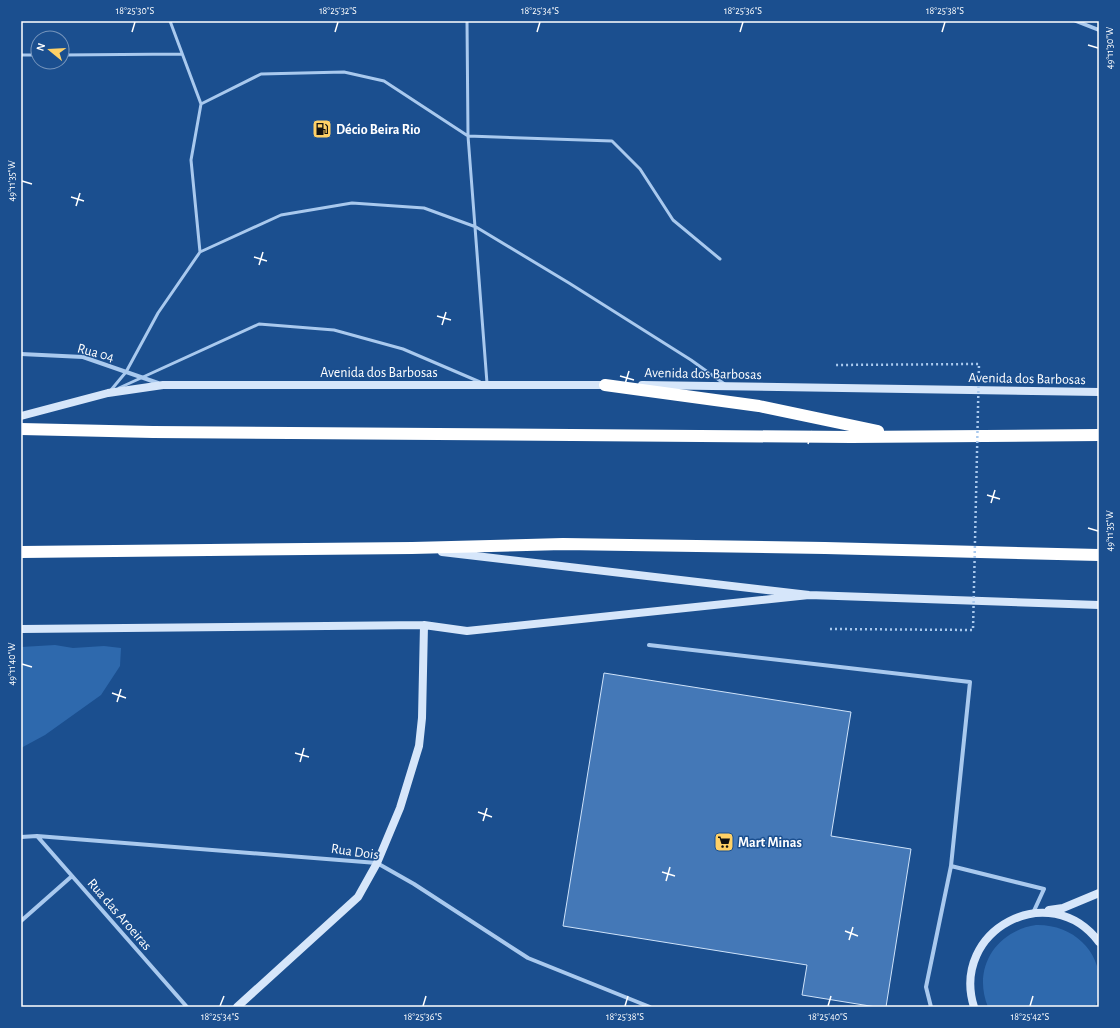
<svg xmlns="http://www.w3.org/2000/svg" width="1120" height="1028" viewBox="0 0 1120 1028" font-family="'Alegreya Sans',sans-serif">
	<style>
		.green { fill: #2e69ad }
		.building { fill: #4478b7; stroke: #cfe3fa }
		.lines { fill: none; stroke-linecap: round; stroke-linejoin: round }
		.lane { stroke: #a9c9ee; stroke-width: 3 }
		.street { stroke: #a9c9ee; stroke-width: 4 }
		.secondary { stroke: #d6e6fa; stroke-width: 8 }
		.highway { stroke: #fff; stroke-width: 12 }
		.path-bridge { stroke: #a9c9ee; stroke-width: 2.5; stroke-dasharray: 2 3; stroke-linecap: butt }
		.ticks { fill: none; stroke: #fff; stroke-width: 1.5 }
		.labels { text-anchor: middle; stroke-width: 3; stroke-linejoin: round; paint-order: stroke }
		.poi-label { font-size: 14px; font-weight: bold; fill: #fff; stroke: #1b4f8f; text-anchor: start }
		.street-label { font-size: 14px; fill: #fff; stroke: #1b4f8f }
		.neatline { fill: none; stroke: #fff; stroke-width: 1.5 }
		.ticks-label { font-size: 10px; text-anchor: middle; fill: #fff }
	</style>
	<rect width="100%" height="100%" fill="#1b4f8f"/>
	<path class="green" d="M55 645 73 648 104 646 121 648 120 666 101 695 45 735 21 748V647Z
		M1036 925C1081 924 1112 964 1095 1007H988C972 968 996 931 1036 925Z"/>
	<path class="building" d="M604 673 851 712 831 836 911 849 886 1007H876L802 995 807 965 563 926Z"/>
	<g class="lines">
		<path class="lane" d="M170 21 201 104
			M467 21 468 136 612 141 640 169 673 220 720 259
			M21 55H38
			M62 55 182 54
			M200 252 191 160 201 104 261 74 344 72 384 81 468 136 487 383
			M119 388 259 324 334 330 403 349 480 382
			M111 390 126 372 158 313 200 252 281 215 352 203 424 208 476 227 569 283 691 360 726 385"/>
		<path class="street" d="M1076 21 1099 30
			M21 354 83 357 158 383
			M649 645 970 682 951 866 926 987 931 1007
			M37 836 187 1007
			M21 837 37 836 377 863 414 884 528 958 650 1007
			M951 866 1044 889 1033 913
			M21 921 72 876"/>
		<path class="secondary" d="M642 385 1099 392
			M21 416 108 393 163 385H610
			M442 552 809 595 1099 605
			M21 629 424 625 467 631 809 595
			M1049 910 1063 908 1099 893
			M237 1007 358 897 377 863 400 808 419 746 422 718 424 625
			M974 1007C950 930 1050 877 1099 942"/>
		<path class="highway" d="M605 385 759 406 878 431
			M21 429 153 432 851 437 1099 435
			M21 552 412 548 563 544 825 548 1099 555"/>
		<path class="path-bridge" d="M830 629 973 630 979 364 835 365"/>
	</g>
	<path class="ticks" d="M132 32 135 22M335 32 338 22M537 32 540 22M740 32 743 22M942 32 945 22M1088 45 1098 48M22 181 32 184M71 197 84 201M76 206 80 193M254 257 267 261M259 265 263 252M437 316 451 320M442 325 446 312M620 376 634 380M625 384 629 371M804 435 817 439M808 444 812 431M987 495 1000 499M991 503 995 490M1088 528 1098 531M22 664 32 667M112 693 126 698M117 702 121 689M295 753 309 757M300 762 304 748M478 812 492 817M483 821 487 808M662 872 675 876M666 881 670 867M845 931 858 936M849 940 853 927M220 1006 224 996M423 1006 426 996M625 1006 628 996M828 1006 831 996M1030 1006 1033 996"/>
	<defs>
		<symbol id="fuel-square" viewBox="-11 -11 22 22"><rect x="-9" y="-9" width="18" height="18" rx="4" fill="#ffd166" stroke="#1b4f8f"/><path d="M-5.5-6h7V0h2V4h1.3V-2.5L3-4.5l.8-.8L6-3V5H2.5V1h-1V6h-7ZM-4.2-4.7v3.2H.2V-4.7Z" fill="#111"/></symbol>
		<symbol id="supermarket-square" viewBox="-11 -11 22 22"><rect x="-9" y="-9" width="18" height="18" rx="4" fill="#ffd166" stroke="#1b4f8f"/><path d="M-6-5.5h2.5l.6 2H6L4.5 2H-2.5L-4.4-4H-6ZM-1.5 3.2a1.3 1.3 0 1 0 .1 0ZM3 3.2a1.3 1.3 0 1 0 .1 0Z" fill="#111"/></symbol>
	</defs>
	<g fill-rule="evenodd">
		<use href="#fuel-square" x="311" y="118" width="22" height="22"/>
		<use href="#supermarket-square" x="713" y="831" width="22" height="22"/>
	</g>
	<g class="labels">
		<g class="poi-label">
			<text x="336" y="134">Décio Beira Rio</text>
			<text x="738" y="847">Mart Minas</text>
		</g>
		<g class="street-label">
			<text transform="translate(96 352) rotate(15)" y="5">Rua 04</text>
			<text x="379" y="377">Avenida dos Barbosas</text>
			<text transform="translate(703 373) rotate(1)" y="5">Avenida dos Barbosas</text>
			<text transform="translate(1027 378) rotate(1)" y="5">Avenida dos Barbosas</text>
			<text transform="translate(355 851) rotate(8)" y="5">Rua Dois</text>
			<text transform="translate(120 914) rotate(49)" y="5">Rua das Aroeiras</text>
		</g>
	</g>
	<rect width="1120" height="1028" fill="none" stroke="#1b4f8f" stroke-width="44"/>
	<g transform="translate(50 50) rotate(288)"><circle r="19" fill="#1b4f8f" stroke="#7695bc"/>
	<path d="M0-3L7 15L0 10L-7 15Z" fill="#ffd166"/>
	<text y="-6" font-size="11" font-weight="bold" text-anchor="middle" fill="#ffffff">N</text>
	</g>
	<rect x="22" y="22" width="1076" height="984" class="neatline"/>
	<g class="ticks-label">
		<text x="135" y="14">18°25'30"S</text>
		<text x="338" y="14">18°25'32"S</text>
		<text x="540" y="14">18°25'34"S</text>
		<text x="743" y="14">18°25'36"S</text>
		<text x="945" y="14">18°25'38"S</text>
		<text transform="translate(1109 48) rotate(-90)" y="4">49°11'30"W</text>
		<text transform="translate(11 181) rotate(-90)" y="4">49°11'35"W</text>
		<text transform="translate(1109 531) rotate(-90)" y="4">49°11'35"W</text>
		<text transform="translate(11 664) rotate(-90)" y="4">49°11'40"W</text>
		<text x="220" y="1020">18°25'34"S</text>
		<text x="423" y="1020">18°25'36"S</text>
		<text x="625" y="1020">18°25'38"S</text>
		<text x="828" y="1020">18°25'40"S</text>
		<text x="1030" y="1020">18°25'42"S</text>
	</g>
</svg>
